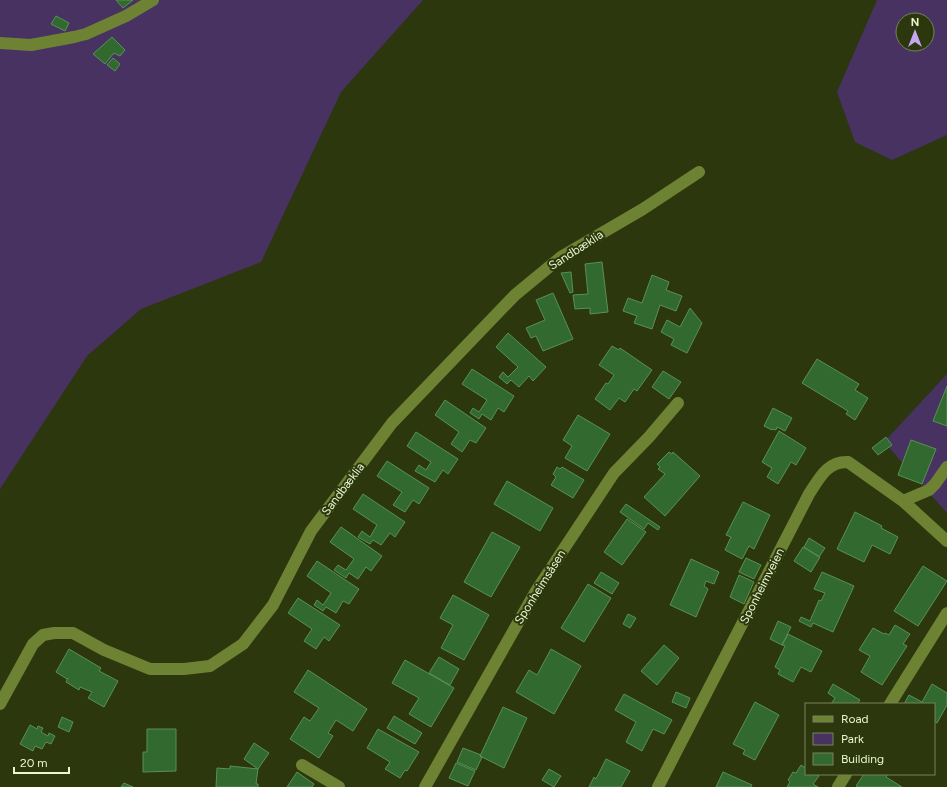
<svg xmlns="http://www.w3.org/2000/svg" width="947" height="787" viewBox="0 0 947 787" font-family="Figtree,sans-serif">
	<style>
		.green { fill: #473262; fill-rule: evenodd }
		.building { fill: #32692e; stroke: #599154 }
		.lines { fill: none; stroke-linecap: round; stroke-linejoin: round }
		.minor { stroke: #6e8234; stroke-width: 12 }
		.labels { text-anchor: middle; stroke-width: 4; stroke-linejoin: round; paint-order: stroke }
		.street-label { font-size: 12px; fill: #e9f6ce; stroke: #2c370d }
	</style>
	<rect width="100%" height="100%" fill="#2c370d"/>
	<path class="green" d="M0 0H423L341 92 261 262 141 309 87 356 0 489Z
		M877 0H947V135L892 160 855 142 837 92ZM903 20H927V44H903Z
		M947 374V513L884 442Z"/>
	<path class="building" d="M116 0H133L123 8Z
		M56 16 69 23 65 31 51 24Z
		M112 37 125 50 120 56 114 53 105 64 93 54Z
		M113 58 120 64 115 71 107 65Z
		M602 262 608 312 590 314V308L575 309 573 295 588 294 585 264Z
		M571 272 573 292 570 293 561 273Z
		M652 275 669 282 666 290 682 296 676 311 660 305 652 329 634 323 637 316 623 311 628 298 642 303Z
		M553 293 573 339 543 351 536 336 531 338 526 328 545 320 536 300Z
		M690 308 702 323 687 353 671 345 674 339 661 332 667 320 680 327Z
		M508 333 546 367 533 381 529 376 519 387 511 380 507 384 499 377 503 372 508 377 518 367 496 347Z
		M612 346 619 350 620 348 652 370 637 391 634 389 625 402 619 398 610 410 595 399 606 383 608 384 614 375 599 365Z
		M817 359 859 384 855 390 868 398 855 420 846 414 848 411 802 383Z
		M472 369 514 396 504 412 498 408 491 420 482 414 479 419 470 413 473 408 479 412 487 400 462 384Z
		M663 371 681 382 669 399 652 387Z
		M947 386V426L933 421Z
		M445 400 486 428 476 443 470 440 462 452 451 444 459 432 435 415Z
		M773 408 792 418 785 431 777 427 776 430 773 429 772 430 764 426Z
		M578 415 610 434 587 471 565 458 572 446 563 440Z
		M779 431 806 448 796 465 791 462 778 484 767 477 772 468 762 462Z
		M416 432 458 459 448 474 443 470 435 482 415 471 419 465 426 470 431 462 407 446Z
		M886 437 892 445 878 455 872 448Z
		M911 440 936 449 922 484 898 475Z
		M669 452 672 454 673 452 700 476 665 516 644 497 665 474 658 469 660 467 657 464Z
		M387 461 429 488 419 504 413 500 405 512 393 505 402 492 377 476Z
		M557 467 560 469 562 467 584 480 573 498 551 485 556 477 553 474Z
		M507 481 553 508 540 531 494 504Z
		M363 494 405 522 395 537 390 533 381 545 373 540 370 544 358 537 362 531 370 537 377 525 353 509Z
		M743 502 770 515 754 549 749 546 742 559 725 550 731 537 726 535Z
		M626 504 660 527 658 530 648 523 644 529 620 512Z
		M855 512 882 526 881 528 898 537 890 554 872 545 864 562 837 549Z
		M627 519 646 532 622 565 604 552Z
		M341 527 382 556 371 571 366 567 358 579 349 573 346 578 334 570 338 565 346 570 354 559 330 542Z
		M492 532 520 547 491 597 464 582Z
		M809 538 825 548 819 557 804 547Z
		M803 547 820 557 811 572 794 561Z
		M746 558 761 565 754 579 739 572Z
		M691 559 719 572 714 584 706 581 704 586 708 589 696 617 670 605Z
		M317 561 359 589 349 604 343 601 336 613 326 607 323 611 314 605 317 600 323 605 331 593 307 576Z
		M923 566 947 581 918 626 894 611Z
		M601 572 619 583 612 594 594 583Z
		M822 572 854 586 833 632 813 623 811 627 799 621 801 617 810 621 819 600 821 601 825 593 814 589Z
		M739 575 754 582 744 604 730 597Z
		M588 584 611 598 584 642 561 628Z
		M453 595 489 615 464 660 441 648 453 625 440 618Z
		M298 598 340 625 329 641 324 637 316 649 304 641 312 629 288 613Z
		M628 614 636 618 630 628 623 624Z
		M778 621 791 627 782 645 770 639Z
		M895 625 910 634 903 644 907 646 882 685 861 672 870 656 859 650 873 628 884 634 885 633 889 635Z
		M788 634 822 651 811 672 801 667 793 682 778 674 780 670 775 667 785 646 782 645Z
		M664 645 679 658 657 685 641 671Z
		M69 649 101 668 99 671 118 681 104 707 88 698 92 692 80 687 79 690 66 682 68 678 67 679 56 672Z
		M551 649 581 666 554 714 516 692 529 670 537 675Z
		M439 657 459 669 450 685 429 673Z
		M405 660 454 688 431 727 409 714 419 698 392 683Z
		M308 670 367 709 353 731 336 720 328 733 333 736 319 758 290 739 304 717 310 721 319 708 294 692Z
		M833 684 860 700 857 704H831L835 698 828 693Z
		M932 684 947 693V705L937 723 934 721V704H904L909 695 922 702Z
		M676 692 690 698 686 708 672 702Z
		M624 694 672 720 664 734 653 729 642 751 626 742 636 722 615 710Z
		M755 702 779 715 755 760 743 754 745 750 733 744Z
		M503 707 527 718 504 768 480 756Z
		M394 716 422 733 415 744 387 728Z
		M62 717 73 722 69 732 58 727Z
		M30 725 37 729 38 726 43 728 41 732 48 736 49 733 55 736 51 744 46 742 42 749 35 746 33 751 20 744Z
		M147 729H176V771L143 772V752H147Z
		M378 729 419 752 407 771 405 770 400 778 385 769 390 762 367 748Z
		M254 743 269 753 258 769 244 759Z
		M463 748 481 755 480 756 482 757 476 770 457 762Z
		M606 759 630 771 621 787H589L594 777 596 779Z
		M456 763 475 771 468 786 449 778Z
		M801 765 806 768V774H816L819 776 813 784 818 787H787L790 782 788 780 793 772 796 773Z
		M230 766 258 769 256 784H258V787H216L217 768 230 769Z
		M549 769 561 776 554 787 542 780Z
		M297 772 314 784 312 787H287Z
		M723 772 752 785 751 787H716Z
		M864 774H888L886 777 902 787H858L856 786Z
		M124 783 133 787H121Z"/>
	<g class="lines">
		<path class="minor" d="M0 43 31 45 74 37 86 34 126 16 153 0
			M903 501 929 490 935 484 947 467
			M0 704 33 644 43 635 54 633H73L104 650 150 669H184L210 666 243 644 273 605 311 531 392 423 515 295 561 257 643 209 699 172
			M890 704 947 613
			M302 765 339 787
			M425 787 536 591 614 473 649 437 678 403
			M658 787 809 494C819 479 827 461 848 462L903 501 947 541
			M838 787 846 774"/>
	</g>
	<g class="labels">
		<g class="street-label">
			<text transform="translate(576 250) rotate(-33)" y="4">Sandbæklia</text>
			<text transform="translate(343 489) rotate(-53)" y="4">Sandbæklia</text>
			<text transform="translate(762 586) rotate(-63)" y="4">Sponheimveien</text>
			<text transform="translate(540 587) rotate(-58)" y="4">Sponheimsåsen</text>
		</g>
	</g>
	<rect x="805" y="703" width="130" height="72" fill="#2c370d" stroke="#78835a"/>
	<rect x="813" y="716" width="20" height="6" fill="#6e8234" stroke="#78835a"/>
	<text x="841" y="723" font-size="12" fill="#e9f6ce">Road</text>
	<rect x="813" y="733" width="20" height="12" fill="#473262" stroke="#78835a"/>
	<text x="841" y="743" font-size="12" fill="#e9f6ce">Park</text>
	<rect x="813" y="753" width="20" height="12" fill="#32692e" stroke="#78835a"/>
	<text x="841" y="763" font-size="12" fill="#e9f6ce">Building</text>
	<g transform="translate(915 32)"><circle r="19" fill="#2c370d" stroke="#78835a"/>
	<path d="M0-3L7 15L0 10L-7 15Z" fill="#c4a7f1"/>
	<text y="-6" font-size="11" font-weight="bold" text-anchor="middle" fill="#e9f6ce">N</text>
	</g>
	<path d="M14 767v6h55v-6" fill="none" stroke="#e9f6ce" stroke-width="2"/>
	<text x="20" y="767" font-size="12" fill="#e9f6ce" stroke="#2c370d" stroke-width="3" paint-order="stroke">20 m</text>
</svg>
